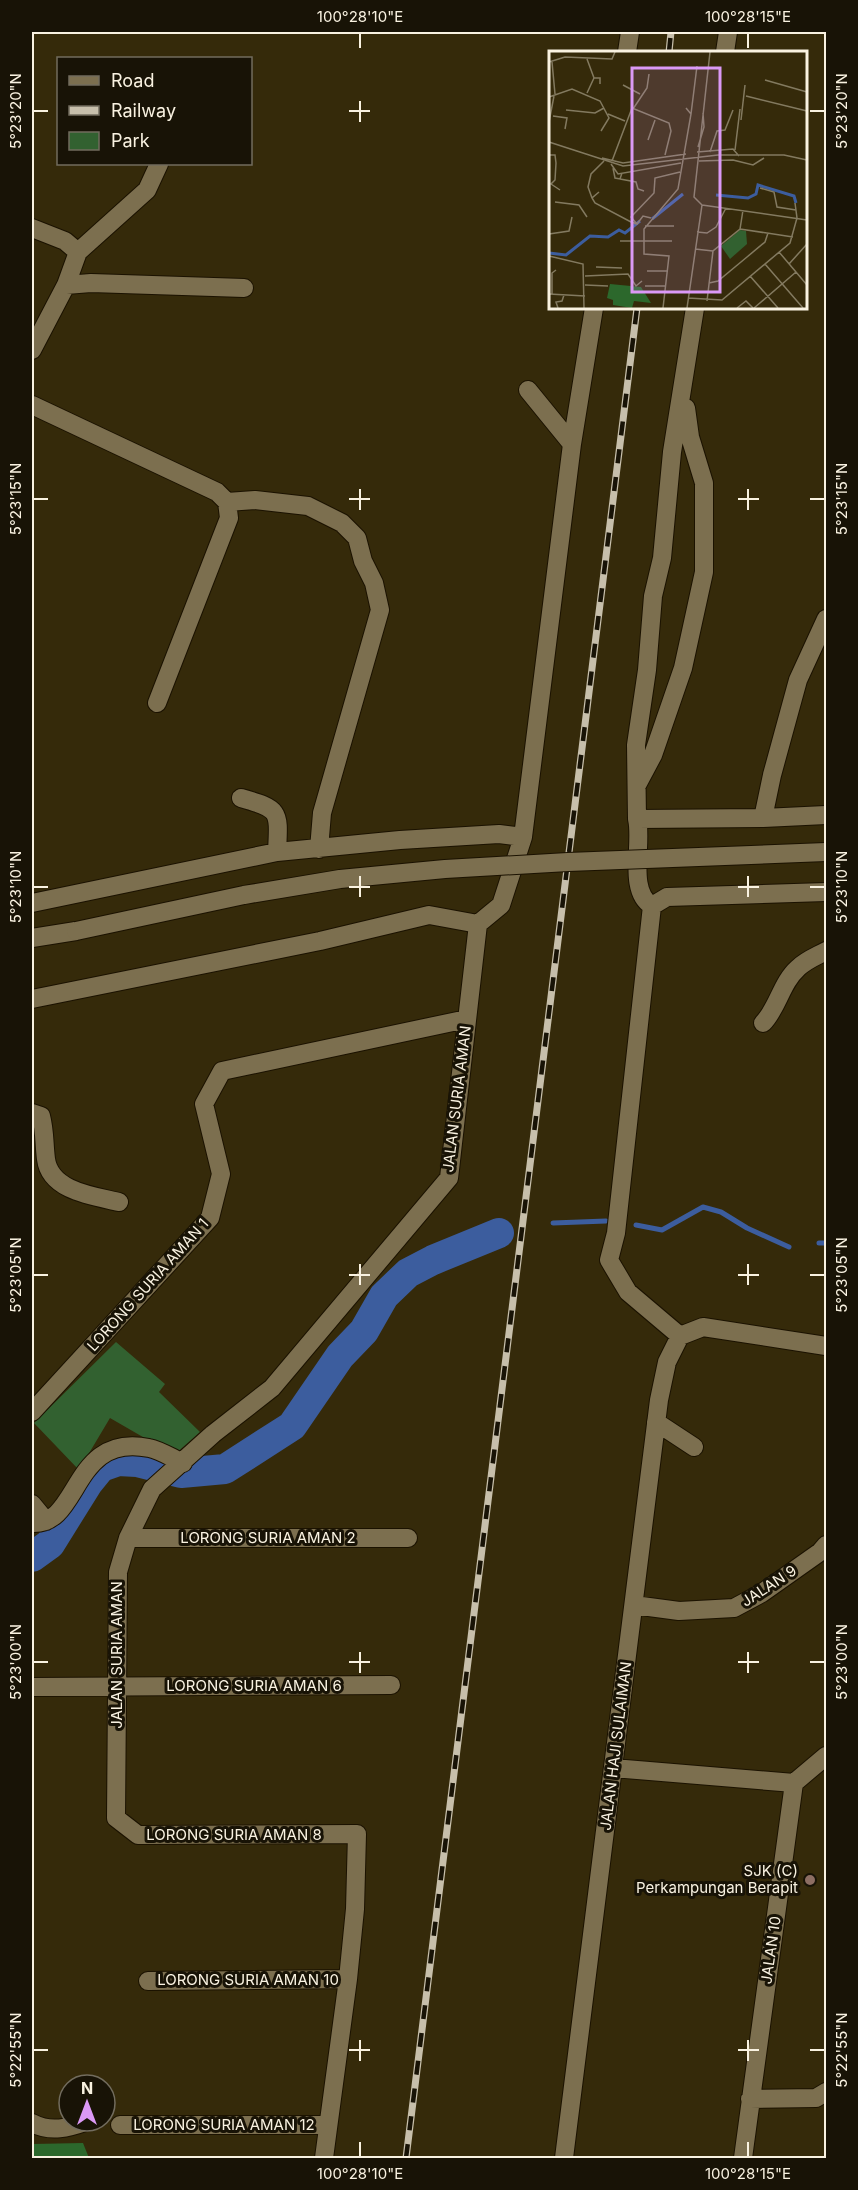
<svg xmlns="http://www.w3.org/2000/svg" width="858" height="2190" viewBox="0 0 858 2190" font-family="Inter,sans-serif">
	<style>
		.green { fill: #326130 }
		.forest { fill: #2c682c }
		.lines { fill: none; stroke-linecap: round; stroke-linejoin: round }
		.stream { stroke: #3c5d9e; stroke-width: 5 }
		.river { stroke: #3c5d9e; stroke-width: 30 }
		.minor-casing { stroke: #1b1200; stroke-width: 20 }
		.minor { stroke: #7c6f4f; stroke-width: 18 }
		.rail-casing { stroke: #c7bfab; stroke-width: 7 }
		.rail { stroke: #181306; stroke-width: 4.5; stroke-dasharray: 14; stroke-linecap: butt }
		.minor-bridge-casing { stroke: #1b1200; stroke-width: 20; stroke-linecap: butt }
		.minor-bridge { stroke: #7c6f4f; stroke-width: 18 }
		.ticks { fill: none; stroke: #f9f2e1; stroke-width: 2 }
		.education-dot { fill: #8d6e63; stroke: #181306; stroke-width: 2 }
		.labels { text-anchor: middle; stroke-width: 6; stroke-linejoin: round; paint-order: stroke }
		.street-label { font-size: 15px; fill: #f9f2e1; stroke: #181306 }
		.poi-label { font-size: 15px; fill: #f9f2e1; stroke: #181306; text-anchor: end }
		.inset-river { fill: none; stroke: #3c5d9e; stroke-width: 3 }
		.inset-road { fill: none; stroke: #837a60; stroke-width: 1.5 }
		.view { fill: #db99f6; fill-opacity: 0.15; stroke: #db99f6; stroke-width: 3 }
		.inset-edge { fill: none; stroke: #f9f2e1; stroke-width: 3 }
		.neatline { fill: none; stroke: #f9f2e1; stroke-width: 2 }
		.ticks-label { font-size: 15px; text-anchor: middle; fill: #f9f2e1 }
	</style>
	<rect width="100%" height="100%" fill="#352a0a"/>
	<path class="green" d="M116 1342 165 1384 159 1392 200 1432 174 1455 110 1418 79 1470 34 1423Z"/>
	<path class="forest" d="M83 2143 89 2158H32V2144Z"/>
	<g class="lines">
		<path class="stream" d="M553 1223 606 1221
			M636 1225 662 1230 703 1207 721 1212 747 1228 789 1247
			M819 1243H826"/>
		<path class="river" d="M32 1557 50 1544 88 1483 101 1467 118 1461 137 1462 181 1473 225 1469 292 1426 340 1356 364 1331 384 1296 408 1273 433 1260 499 1233"/>
		<defs>
			<path id="minor" d="M627 52 630 32
				M725 52 728 32
				M32 228 65 241 78 252
				M66 285 91 283 244 288
				M32 350 66 285 78 252 147 190 159 164
				M32 405 217 492 227 502 229 518 157 703
				M572 444 594 308
				M227 502 255 500 308 506 342 523 357 538 363 561 374 583 380 610 322 813 319 849
				M637 785 653 755 683 668 704 572V483L690 437 686 408
				M241 798C281 809 279 811 277 852
				M763 818 772 775 798 680 826 619
				M637 819 763 818 826 815
				M32 903 277 852 400 840 499 834 523 837
				M652 906C627 891 643 843 637 819L636 745 647 670 653 596 662 558 672 452 695 308
				M478 924 501 905 523 837 572 444 528 390
				M32 938 76 931
				M32 999 320 941 429 915 478 924
				M763 1023C778 1008 781 983 798 968 806 960 817 956 826 951
				M32 1113 41 1116C45 1131 44 1144 46 1159 50 1191 93 1196 119 1202
				M680 1336 628 1292 609 1260 616 1233 652 906 667 897 826 892
				M680 1336 703 1327 826 1346
				M32 1412 210 1218 221 1174 204 1104 222 1071 467 1019
				M656 1422 694 1447
				M32 1504 46 1521
				M32 1523C81 1526 71 1432 149 1448 160 1450 172 1458 183 1463
				M128 1538H408
				M634 1605 679 1611 734 1608 762 1593 820 1552 826 1545
				M32 1687 391 1685
				M613 1768 794 1783
				M148 1981 348 1979
				M750 2099 816 2098 826 2092
				M32 2123C51 2133 68 2128 88 2121
				M120 2125H328
				M324 2158 348 1979 355 1909 357 1834 138 1835 116 1818 118 1572 128 1538 152 1489 213 1434 272 1388 449 1178 478 924
				M564 2158 659 1400 667 1362 680 1336
				M743 2158 794 1783 826 1756"/>
		</defs>
		<use href="#minor" class="minor-casing"/>
		<use href="#minor" class="minor"/>
		<defs>
			<path id="rail" d="M669 52 671 32
				M406 2158 637 308"/>
		</defs>
		<use href="#rail" class="rail-casing"/>
		<use href="#rail" class="rail"/>
		<defs>
			<path id="minor-bridge" d="M76 931 244 895 340 879 445 869 568 862 826 852"/>
		</defs>
		<use href="#minor-bridge" class="minor-bridge-casing"/>
		<use href="#minor-bridge" class="minor-bridge"/>
	</g>
	<path class="ticks" d="M360 33V48M748 33V48M360 101V122M33 111H48M349 111H370M810 111H825M360 489V510M748 489V510M33 499H48M349 499H370M738 499H759M810 499H825M360 876V897M748 876V897M33 887H48M349 887H370M738 887H759M810 887H825M360 1264V1285M748 1264V1285M33 1275H48M349 1275H370M738 1275H759M810 1275H825M360 1652V1673M748 1652V1673M33 1662H48M349 1662H370M738 1662H759M810 1662H825M360 2040V2061M748 2040V2061M33 2050H48M349 2050H370M738 2050H759M810 2050H825M360 2142V2157M748 2142V2157"/>
	<circle class="education-dot" cx="810" cy="1880" r="6"/>
	<g class="labels">
		<g class="street-label">
			<text transform="translate(457 1099) rotate(-83)" y="5">JALAN SURIA AMAN</text>
			<text transform="translate(148 1285) rotate(-48)" y="5">LORONG SURIA AMAN 1</text>
			<text x="268" y="1543">LORONG SURIA AMAN 2</text>
			<text transform="translate(769 1586) rotate(-33)" y="5">JALAN 9</text>
			<text transform="translate(117 1655) rotate(-90)" y="5">JALAN SURIA AMAN</text>
			<text x="254" y="1691">LORONG SURIA AMAN 6</text>
			<text transform="translate(616 1746) rotate(-83)" y="5">JALAN HAJI SULAIMAN</text>
			<text x="234" y="1840">LORONG SURIA AMAN 8</text>
			<text transform="translate(771 1950) rotate(-82)" y="5">JALAN 10</text>
			<text x="248" y="1985">LORONG SURIA AMAN 10</text>
			<text x="224" y="2130">LORONG SURIA AMAN 12</text>
		</g>
		<g class="poi-label">
			<text x="798" y="1876">SJK (C)<tspan x="798" dy="17">Perkampungan Berapit</tspan></text>
		</g>
	</g>
	<g transform="translate(549 51)">
		<rect width="258" height="258" fill="#352a0a"/>
		<path d="M191 179 197 180 198 193 181 208 172 195Z" fill="#326130"/>
		<path d="M61 233 92 236 102 252 85 250 83 257 64 254V249L58 247Z" fill="#2c682c"/>
		<path class="inset-river" d="M167 144 199 147 207 143 209 134 245 145 247 152M103 168 134 143M0 202 17 204 41 185 59 186 70 179 76 182 91 170"/>
		<path class="inset-road" d="M38 8 45 27M0 11 16 6 63 8 66 1M3 11 6 43M216 29 258 41M74 34 91 43M38 42 45 27H51V33M197 45 258 60M0 46 23 38 51 50 60 67 52 80M84 58 98 37 100 23M17 59 46 62 55 57M59 63 76 70M142 63 148 15M4 65 18 67 16 78M192 69 196 34M0 71 5 45M99 89 106 69M0 91 74 115 169 104H235L258 109M149 96 155 76 154 62M186 99 191 58M148 101 184 98 190 105M161 101 168 80 176 79 184 59M0 104H6L7 112 6 129 2 133 11 139M53 107 74 112 137 103M63 110 83 57 120 72 122 80 116 104M150 110 184 109 204 114 215 107M62 113 69 123 132 112M64 117 66 127 71 128 73 122M71 128 87 131 89 138 95 140M211 137 225 141 228 156 247 159M50 141 43 147 46 152 82 171 88 173 94 165 102 167M43 147 39 136 42 123 55 110M6 151 30 154 38 166M153 154 145 146 161 1M153 154 258 169M88 173 82 166 105 142 106 127 131 121M96 175H125M191 178 244 186M148 181 158 182 167 176 177 157M0 183 20 180 23 166M71 190H123M146 198 164 200M230 201 258 234M0 205 34 213 35 257M216 213 254 257M240 213 258 193M47 216 73 217M98 220H119M36 225 79 223 87 235 93 230M201 225 229 257M160 232 169 230 198 206 216 191 219 182M36 234 59 235M96 235H117M0 243 36 245M3 243V222L7 219M139 247 173 249 241 192 248 167 246 152M158 250 164 200 191 178 194 159M9 257 7 251 13 250 15 244M114 257 120 205 95 203V178L129 138 142 63 137 57M138 257 153 154M188 257 197 250 204 257M205 257 247 221"/>
		<path class="view" d="M83 17H171V241H83Z"/>
		<rect width="258" height="258" class="inset-edge"/>
	</g>
	<rect width="858" height="2190" fill="none" stroke="#181306" stroke-width="66"/>
	<rect x="57" y="57" width="195" height="108" fill="#181306" stroke="#726c5e" stroke-width="1.5"/>
	<rect x="69" y="76" width="30" height="9" fill="#7c6f4f" stroke="#726c5e" stroke-width="1.5"/>
	<text x="111" y="87" font-size="18" fill="#f9f2e1">Road</text>
	<rect x="69" y="106" width="30" height="9" fill="#c7bfab" stroke="#726c5e" stroke-width="1.5"/>
	<text x="111" y="117" font-size="18" fill="#f9f2e1">Railway</text>
	<rect x="69" y="132" width="30" height="18" fill="#326130" stroke="#726c5e" stroke-width="1.5"/>
	<text x="111" y="147" font-size="18" fill="#f9f2e1">Park</text>
	<g transform="translate(87 2103)"><circle r="28" fill="#181306" stroke="#726c5e" stroke-width="1.5"/>
	<path d="M0-4.5L10 22L0 15L-10 22Z" fill="#db99f6"/>
	<text y="-9" font-size="16" font-weight="bold" text-anchor="middle" fill="#f9f2e1">N</text>
	</g>
	<rect x="33" y="33" width="792" height="2124" class="neatline"/>
	<g class="ticks-label">
		<text x="360" y="22">100°28'10"E</text>
		<text x="748" y="22">100°28'15"E</text>
		<text transform="translate(16 111) rotate(-90)" y="5">5°23'20"N</text>
		<text transform="translate(842 111) rotate(-90)" y="5">5°23'20"N</text>
		<text transform="translate(16 499) rotate(-90)" y="5">5°23'15"N</text>
		<text transform="translate(842 499) rotate(-90)" y="5">5°23'15"N</text>
		<text transform="translate(16 887) rotate(-90)" y="5">5°23'10"N</text>
		<text transform="translate(842 887) rotate(-90)" y="5">5°23'10"N</text>
		<text transform="translate(16 1275) rotate(-90)" y="5">5°23'05"N</text>
		<text transform="translate(842 1275) rotate(-90)" y="5">5°23'05"N</text>
		<text transform="translate(16 1662) rotate(-90)" y="5">5°23'00"N</text>
		<text transform="translate(842 1662) rotate(-90)" y="5">5°23'00"N</text>
		<text transform="translate(16 2050) rotate(-90)" y="5">5°22'55"N</text>
		<text transform="translate(842 2050) rotate(-90)" y="5">5°22'55"N</text>
		<text x="360" y="2179">100°28'10"E</text>
		<text x="748" y="2179">100°28'15"E</text>
	</g>
</svg>
